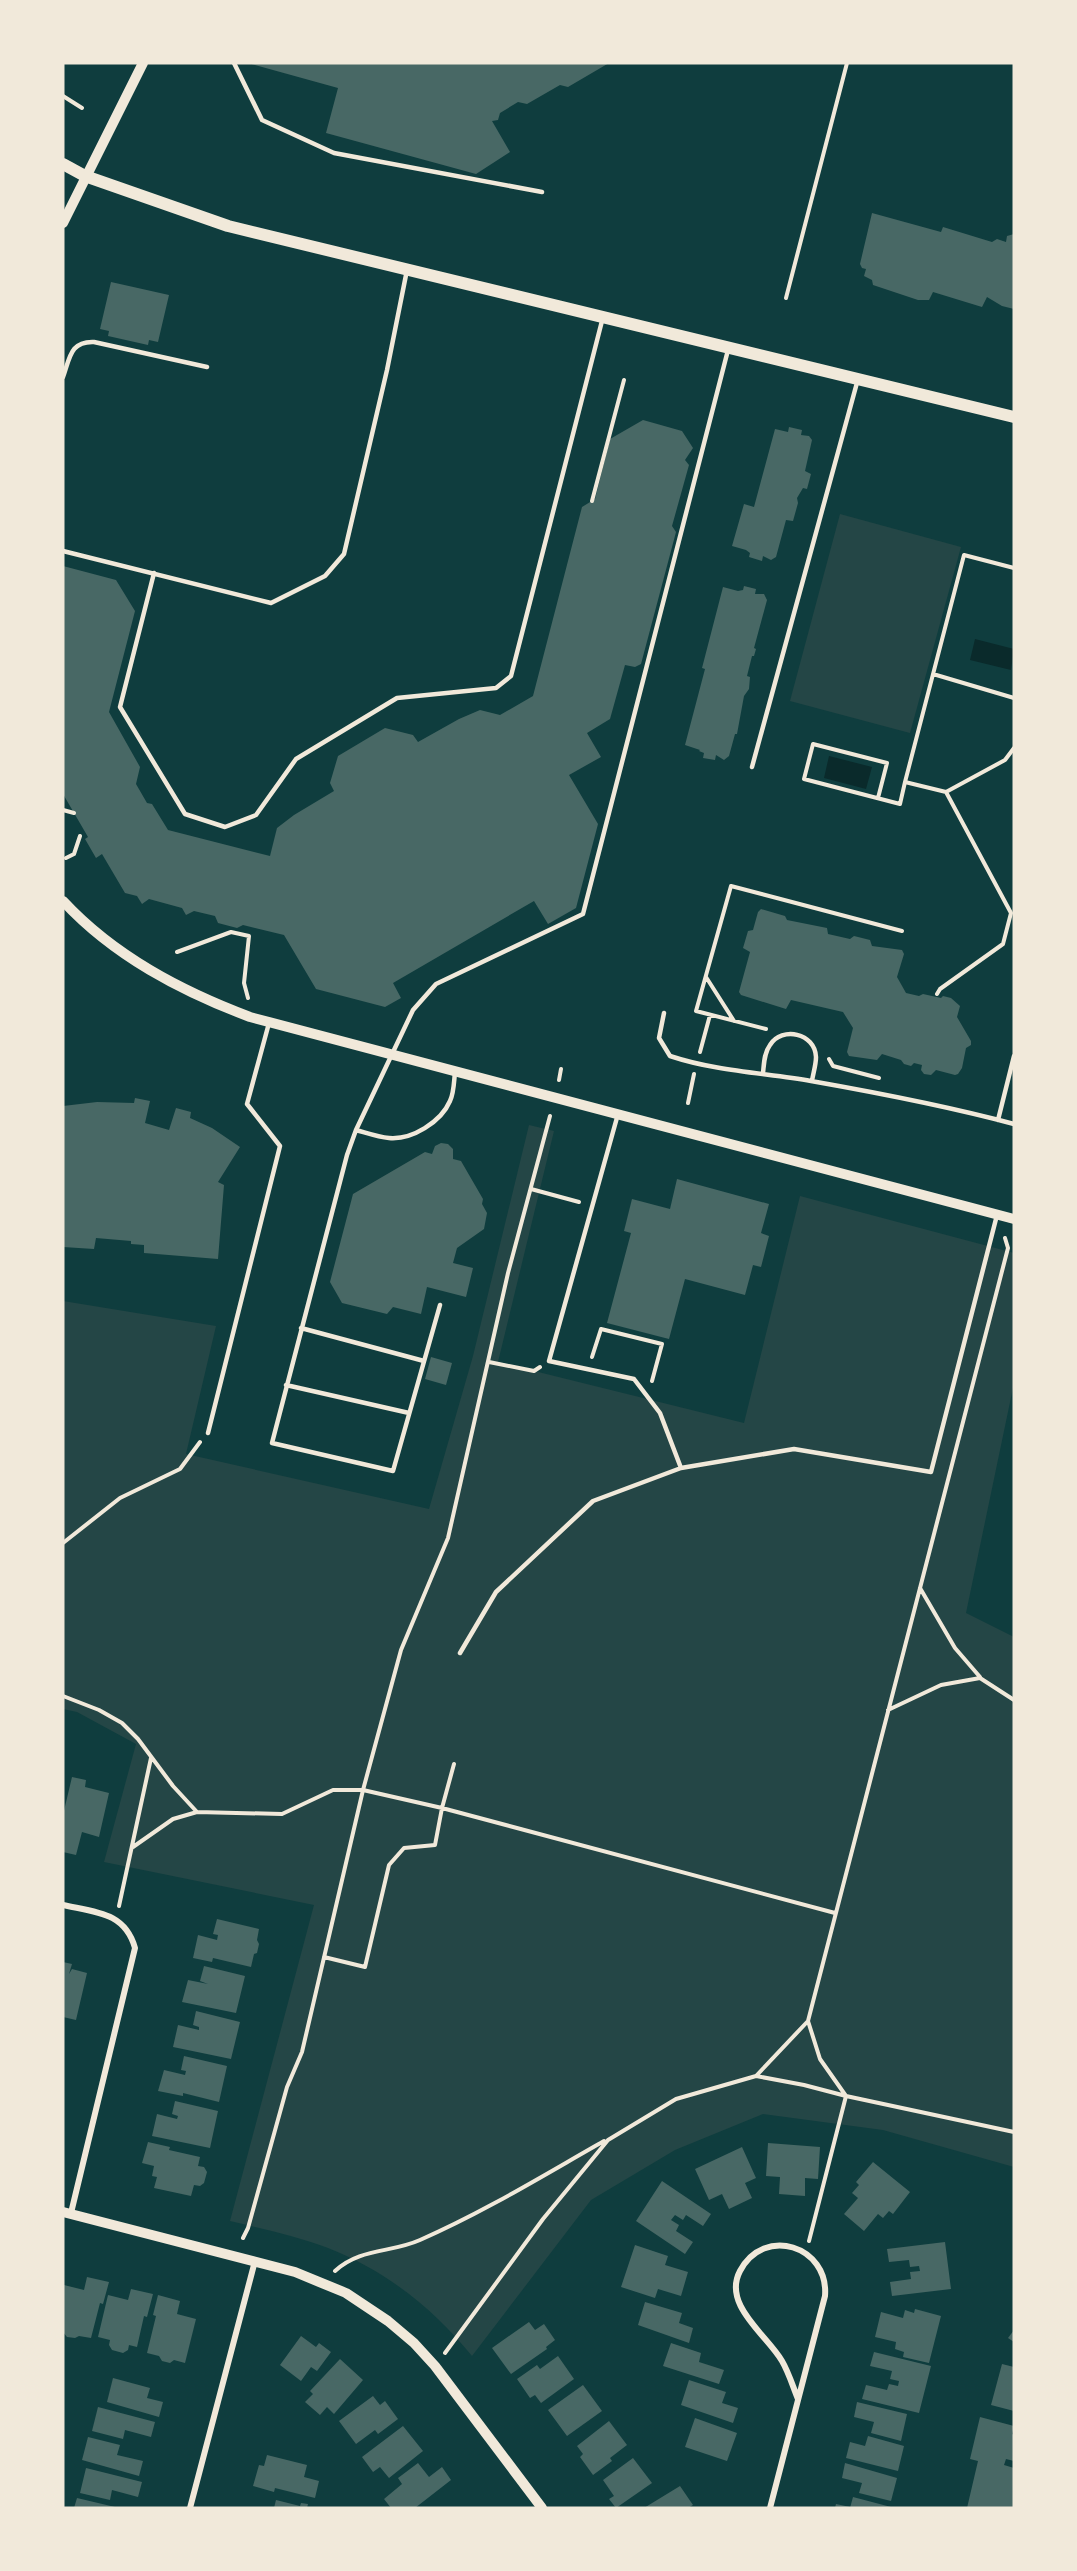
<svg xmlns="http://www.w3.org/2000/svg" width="1077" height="2571" viewBox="0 0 1077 2571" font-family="'Crimson Pro',serif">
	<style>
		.green { fill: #244646 }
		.water { fill: #0a2a2b }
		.building { fill: #486865 }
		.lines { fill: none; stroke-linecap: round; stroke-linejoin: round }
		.path { stroke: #f1e9da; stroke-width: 4 }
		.service { stroke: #f1e9da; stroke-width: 4.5 }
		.minor { stroke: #f1e9da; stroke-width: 6 }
		.tertiary { stroke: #f1e9da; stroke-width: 10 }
		.secondary { stroke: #f1e9da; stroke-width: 12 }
	</style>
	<rect width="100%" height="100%" fill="#0f3d3e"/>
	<path class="green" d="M840 514 961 547 910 733 790 701Z
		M529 1125 554 1131 498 1362 744 1423 800 1196 1014 1253V1383L966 1613 1014 1637V2167L883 2130 763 2114 675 2150 591 2200 472 2356C434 2309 385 2270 328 2248 297 2236 263 2229 230 2221L314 1905 104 1862 136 1744 77 1712 63 1709V1301L216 1326 186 1454 429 1509 473 1356Z"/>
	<path class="water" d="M975 639 1014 649 1011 670 970 660Z
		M829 756 872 767 866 789 824 778Z"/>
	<path class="building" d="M248 63H609L568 87 560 85 527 104 518 102 500 113 498 120 492 121 510 152 476 174 326 133 338 88Z
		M872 213 941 232 943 227 992 242 997 239 1006 242 1007 236 1014 234V309L1002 306 987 297 982 307 933 292 929 300H918L873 285 872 280 864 276 866 269 862 268 860 264Z
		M111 282 169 295 158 342 149 340 148 345 108 336 109 331 100 329Z
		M643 420 682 431 693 448 685 460 689 465 672 526 676 532 641 664 635 667 625 665 610 719 587 733 601 757 569 775 598 824 576 908 548 924 534 901 393 983 401 998 385 1007 316 989 284 935 243 925 237 928 218 923 215 916 194 911 186 915 182 908 149 899 142 904 137 896 125 893 102 854 96 858 85 839 88 837 63 794V566L116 580 135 611 109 712 140 767 136 784 147 803 152 804 168 830 270 856 277 828 294 815 334 791 330 783 338 756 385 728 413 735 418 742 459 719 480 710 500 715 533 696 582 507 595 499 610 439Z
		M789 427 802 430 801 435 809 436 812 440 805 471 811 474 807 489 803 488 797 498 798 503 793 521 786 520 776 557 771 560 763 556 762 561 749 557 750 553 746 550 732 546 744 504 754 507 775 429 788 432Z
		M744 586 756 589 755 594H764L767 600 754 648 756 649 754 656H752L747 676 750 677 749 689 744 696 737 734H735L729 756 724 760 716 755 715 760 703 758 704 753 699 751 700 750 685 745 705 669 702 668 723 587 738 591 743 590Z
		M761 909 785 916 787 920 827 928 828 934 850 939 854 936 870 940 872 946 902 950 904 954 897 977 906 993 919 996 923 994 941 998 943 996 951 998 960 1006 957 1017 971 1041V1045L966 1048 962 1068 958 1074 955 1075 936 1070 931 1075 924 1074 921 1070 922 1065 914 1063 911 1066 904 1064 901 1060 882 1054 877 1060 849 1056 847 1052 853 1028 843 1012 791 1000 786 1009 741 995 739 992 750 952 743 948 748 931 753 930 758 912Z
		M135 1098 150 1101 145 1123 169 1130 176 1108 191 1112 190 1118 212 1128 240 1147 218 1182 224 1185 218 1259 144 1253V1245L131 1244V1241L96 1238 94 1249 63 1247V1106L97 1102 134 1103Z
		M441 1143 448 1144 453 1149V1159L461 1161 483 1199 482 1204 487 1213 484 1229 457 1248 453 1263 473 1268 466 1297 427 1287 421 1314 393 1307 387 1314 342 1303 330 1282 353 1194 425 1152 432 1154 435 1146Z
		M677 1179 769 1204 761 1233 769 1236 761 1267 753 1265 745 1295 685 1279 669 1339 607 1323 631 1233 624 1231 632 1199 670 1209Z
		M431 1357 452 1363 446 1385 425 1379Z
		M72 1777 86 1780 85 1787 109 1793 99 1837 82 1832 76 1855 63 1852V1815Z
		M217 1919 259 1929 257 1940 259 1944 257 1953 254 1954 251 1967 213 1958 212 1962 193 1958 198 1935 217 1940 218 1935 213 1934Z
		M63 1962 72 1964 69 1974 72 1969 87 1973 76 2020 63 2017Z
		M204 1966 245 1976 236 2013 182 2002 188 1980 208 1984 200 1981Z
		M196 2011 240 2022 231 2059 173 2047 178 2025 199 2030V2027L193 2025Z
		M184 2056 227 2066 219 2102 183 2093V2096L158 2091 164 2070 185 2075 186 2071 181 2070Z
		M175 2101 218 2111 210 2148 152 2136 157 2114 177 2119 178 2116 172 2114Z
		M148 2142 170 2147 169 2150 200 2157 198 2166 204 2167 207 2172 204 2183 200 2186 194 2185 191 2196 154 2188 157 2177 152 2176 154 2166 142 2163Z
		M768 2143 820 2147 818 2179 805 2178V2196L779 2194 780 2177 766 2176Z
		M742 2147 756 2178 745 2183 752 2198 729 2209 722 2194 709 2200 695 2169Z
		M873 2162 910 2192 893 2214 889 2211 883 2218 878 2214 864 2231 844 2214 858 2198 852 2193 859 2185 856 2182Z
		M662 2181 711 2214 703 2226 686 2215 683 2220 675 2215 671 2220 679 2225 676 2231 693 2242 685 2254 636 2221Z
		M945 2242 951 2289 892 2296 890 2282 911 2279 910 2272 920 2271 919 2266 910 2267 909 2260 889 2262 887 2249Z
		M635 2245 668 2256 665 2265 688 2272 681 2296 658 2289 655 2298 621 2287Z
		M87 2277 109 2282 103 2304 100 2303 91 2338 79 2336 75 2338 67 2337 63 2332 64 2285 84 2290Z
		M131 2289 153 2294 147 2317 144 2316 137 2347 129 2345 128 2350 123 2353 112 2350 109 2345 110 2340 98 2337 108 2295 128 2300Z
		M158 2295 180 2301 177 2314 196 2319 185 2363 174 2360 170 2363 162 2361 159 2356 147 2353 156 2316 153 2315Z
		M645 2302 682 2313 679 2323 693 2328 689 2343 638 2325Z
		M915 2309 941 2316 929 2363 903 2357 904 2352 895 2349 896 2342 875 2337 881 2312 903 2318 905 2310 914 2313Z
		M529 2322 535 2330 544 2324 555 2340 546 2347 547 2349 511 2374 492 2348Z
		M1014 2330V2342L1008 2338Z
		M301 2336 316 2347 319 2343 331 2352 317 2371 311 2367 301 2381 280 2365Z
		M671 2343 701 2353 699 2362 724 2370 719 2384 663 2366Z
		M874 2352 931 2366 919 2413 862 2399 866 2385 887 2390 889 2384 898 2386 899 2381 890 2379 892 2371 870 2366Z
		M558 2356 574 2379 541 2403 535 2395 530 2398 517 2379 537 2365 540 2369Z
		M340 2359 363 2380 334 2414 327 2407 320 2415 305 2402 313 2394 310 2391Z
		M1002 2364 1014 2367V2411L991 2405Z
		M113 2378 150 2388 147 2398 163 2402 159 2417 107 2402Z
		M689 2380 726 2392 722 2403 738 2408 733 2423 681 2405Z
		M583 2385 602 2411 567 2436 548 2410Z
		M373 2396 380 2405 385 2401 398 2419 378 2434 375 2430 356 2444 339 2421Z
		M857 2402 907 2414 901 2441 871 2433 874 2422 854 2417Z
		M98 2407 155 2422 151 2437 125 2430 123 2439 92 2431Z
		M980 2417 1014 2426 1012 2434 1014 2435V2461L1006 2459 1004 2465 1014 2468V2508H967L978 2461 970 2459Z
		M695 2418 737 2433 727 2461 685 2447Z
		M609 2421 627 2445 610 2458 612 2461 593 2475 580 2457 583 2454 577 2446Z
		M403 2426 423 2451 389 2478 380 2467 373 2472 362 2457Z
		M868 2436 904 2446 898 2471 846 2458 850 2442 865 2446Z
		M88 2437 120 2445 117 2455 143 2461 139 2476 82 2460Z
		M267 2455 307 2465 304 2477 319 2481 315 2498 275 2488 274 2492 253 2486 259 2465 264 2466Z
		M633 2458 652 2483 616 2508 609 2499 614 2496 603 2480Z
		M418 2463 429 2477 442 2467 451 2480 415 2508H391L384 2499 402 2484 398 2478Z
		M845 2463 897 2478 891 2501 859 2493 862 2483 842 2478Z
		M86 2468 142 2482 138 2497 112 2490 110 2500 80 2493Z
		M680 2486 693 2505 688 2508H644Z
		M853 2497 891 2507V2508H850Z
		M77 2498 115 2507V2508H74Z
		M276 2500 300 2506 301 2503 308 2504 307 2508H274Z
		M836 2504 850 2507V2508H835Z"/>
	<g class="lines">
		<path class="path" d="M63 96 82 108
			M786 298 847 63
			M592 501 624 380
			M933 674 1014 698
			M946 792 905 782 964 555 1014 568
			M878 798 887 763 813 744 804 779 900 804 905 782
			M63 810 74 813
			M66 858 74 854 80 836
			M177 952 231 932 249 936 244 983 248 998
			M706 977 734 1021
			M937 994 940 989 1003 944 1011 913 946 792 1005 760 1014 748
			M766 1029 696 1011 731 886 902 931
			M700 1052 710 1015
			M829 1059 833 1066 879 1078
			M559 1080 561 1069
			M688 1103 694 1074
			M531 1189 579 1202
			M592 1357 601 1329 662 1344 652 1381
			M489 1362 534 1371 540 1367
			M63 1543 120 1498 180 1469 200 1442
			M920 1588 955 1648 980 1677
			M63 1696 99 1710 122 1723 138 1739 173 1786 197 1812 282 1814 333 1790H363L442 1808 835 1913
			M888 1710 941 1685 980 1678 1014 1700
			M133 1847 173 1819 197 1812
			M119 1906 151 1758
			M324 1957 365 1967 389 1865 404 1848 435 1845 442 1808 454 1764
			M808 2021 820 2059 846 2096 809 2241
			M756 2076 808 2021 1008 1248 1005 1238
			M243 2238 248 2228 287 2087 302 2052 363 1790 401 1650 448 1538 508 1273 550 1116
			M335 2271C360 2248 391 2253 420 2240 484 2212 544 2175 604 2141
			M445 2353 543 2219 608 2140 676 2099 756 2076 804 2085 846 2096 1014 2132"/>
		<path class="service" d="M234 63 262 120 334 153 542 192
			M63 377C70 358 70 341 94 342L207 367
			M63 551 271 603 325 576 344 554 387 370 407 270
			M154 573 120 707 185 814 225 827 256 815 296 759 397 698 496 688 511 676 603 317
			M752 767 858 379
			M664 1013 659 1038 670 1056C715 1071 764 1073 811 1081 879 1093 947 1106 1014 1124
			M763 1073C764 1064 764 1053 770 1045 782 1026 815 1033 816 1057 816 1065 813 1074 812 1081
			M618 1114 549 1361 634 1379 660 1413 681 1468
			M998 1120 1014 1056
			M356 1130C367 1133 378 1137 389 1138 412 1140 441 1122 450 1101 454 1093 454 1081 455 1072
			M440 1305 393 1471 272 1443 347 1155 356 1130 413 1010 436 984 583 914 728 350
			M301 1328 424 1361
			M286 1385 409 1413
			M208 1433 280 1146 247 1104 269 1023
			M460 1653 496 1592 593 1501 681 1468 794 1449 931 1472 997 1215"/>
		<path class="minor" d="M63 1905C95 1912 125 1912 135 1948L71 2213
			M190 2508 255 2261
			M770 2508 825 2296C829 2246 764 2225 740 2271 722 2305 767 2335 782 2361 789 2373 793 2387 798 2399"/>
		<path class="tertiary" d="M63 223 143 63
			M63 901C114 956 181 991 250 1017L1014 1219
			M63 2212 295 2272 346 2293 388 2321 414 2343 435 2366 542 2508"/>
		<path class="secondary" d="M63 164 85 176 228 226 1014 417"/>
	</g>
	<rect width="1077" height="2571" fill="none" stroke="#f1e9da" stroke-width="129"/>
</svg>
